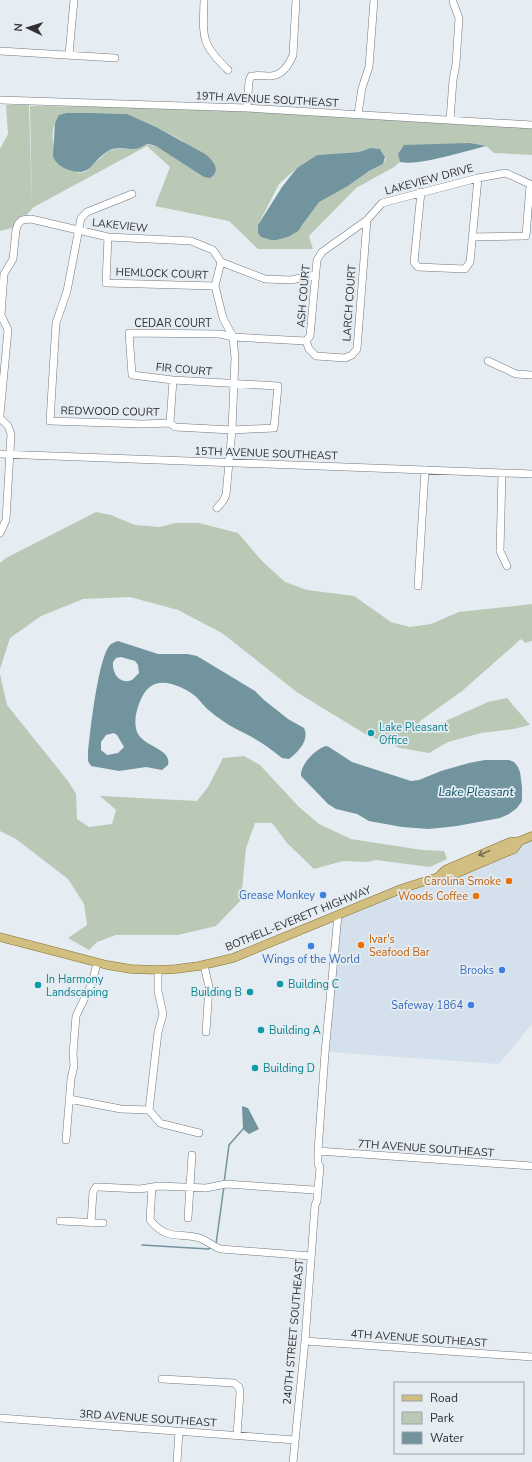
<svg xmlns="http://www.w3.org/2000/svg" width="532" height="1462" viewBox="0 0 532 1462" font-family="'Nunito Sans',sans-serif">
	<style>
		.built { fill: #d4e0eb }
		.green { fill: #b9c9b5; fill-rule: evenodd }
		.water { fill: #71949e; fill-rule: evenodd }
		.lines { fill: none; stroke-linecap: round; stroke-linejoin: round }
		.stream { stroke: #71949e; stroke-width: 1.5 }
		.minor-casing { stroke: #72787e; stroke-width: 8 }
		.major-casing { stroke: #85712f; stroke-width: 9 }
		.minor { stroke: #fff; stroke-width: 7 }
		.major { stroke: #d1be80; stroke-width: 8 }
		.oneway { stroke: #787157 }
		.culture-dot { fill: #0f9aa8; stroke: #e5ecf2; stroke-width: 1.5 }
		.food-dot { fill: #e8710a; stroke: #e5ecf2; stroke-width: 1.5 }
		.shop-dot { fill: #3f7fe0; stroke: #e5ecf2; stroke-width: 1.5 }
		.labels { text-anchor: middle; stroke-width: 3.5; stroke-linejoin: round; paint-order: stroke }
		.street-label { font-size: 11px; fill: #303235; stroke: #e5ecf2 }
		.culture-label { font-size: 11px; fill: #0d838f; stroke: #e5ecf2; text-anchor: start }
		.food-label { font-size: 11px; fill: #c56008; stroke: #e5ecf2; text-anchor: end }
		.shop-label { font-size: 11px; fill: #366cbe; stroke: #e5ecf2; text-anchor: end }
		.water-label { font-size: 12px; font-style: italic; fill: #065263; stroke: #e5ecf2 }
	</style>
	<rect width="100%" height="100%" fill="#e5ecf2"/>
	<path class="built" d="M532 835V1024L499 1064 329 1052 338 915Z"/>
	<path class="green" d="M6 105H29L32 209 15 227 0 231V149L8 134Z
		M30 106 247 108 532 125V155L494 153 486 146 404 145 398 154 400 162 394 167 356 188 309 236 313 249H258L229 221 155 206 170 167 147 146 32 208ZM66 113H91L127 114 156 127 183 141 177 158 156 146 145 144 138 148 116 149 108 151 85 172 79 173 67 169C63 162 58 154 54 146 51 136 53 115 66 113ZM371 148 380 149 386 158 383 164 369 171 348 186 318 202 303 225 288 237 271 240 258 225 279 184 297 168 317 155 359 152Z
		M96 512 111 515 135 525 160 527 175 523H199L238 533 262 561 285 582 307 590 354 596 391 622 410 627 431 624 459 612 532 604V641L525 643 521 639 462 691 420 721 418 727 430 728 488 702 507 698 530 725 513 729 481 733 448 742 429 753 400 748 367 735 298 693 222 633 178 610 130 597 83 599 41 616 10 638 0 669V563L6 558Z
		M0 674 7 705 68 781 76 794 77 819 89 827 112 824 116 810 100 796 197 801 208 787 223 758 244 756 260 765 299 807 319 824 351 839 422 850 444 851 447 859 430 867 376 860 368 862 343 861 314 869 287 843 272 823H255L246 848 241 900 216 926 178 935H116L97 942 89 950 68 938 87 925 84 904 68 879 16 839 0 831Z"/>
	<path class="water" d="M66 113H91L127 114 156 127 205 154C213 160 222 171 210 178L204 177 156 146C153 145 150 144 147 144 144 145 142 147 139 148 130 151 117 145 108 151 90 162 91 179 66 169 60 166 55 162 53 156L55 123 59 115Z
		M469 143 486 146C466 151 419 166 400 162L398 154 404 145Z
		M371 148 380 149 385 157 383 164 369 171 348 186 319 202 298 231 288 237 276 240H271L261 237 258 233V225L282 187 297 168 317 155 359 152Z
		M118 641 158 654H187L197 656 255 691 264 700 288 719 304 728C310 740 298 752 289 759L282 758C272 750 261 742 250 736 241 731 231 727 223 721 219 718 214 715 211 712 204 707 200 700 194 695 177 683 153 674 142 697 137 707 133 721 137 732 144 748 172 748 168 765L162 770 146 767 119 771 91 766 88 761V754C90 733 98 658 110 645 112 643 115 642 118 641ZM121 657 135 661 138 665 139 673 132 680C119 685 112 673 113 662L116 658ZM114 733 117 735 124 747 118 753 107 755 101 750V742L106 735Z
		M326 746 329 747 352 762 411 781 419 780 441 771 469 763 485 760H509L514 762 518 767 520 772 522 787V801L517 808 509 814 500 818 457 826 429 829 402 827 369 821 357 814 336 809 328 804 301 776C300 765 315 749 326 746Z
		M242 1106 248 1108 259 1129 249 1134 243 1129Z"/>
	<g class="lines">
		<path class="stream" d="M224 1183 229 1145 243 1129
			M216 1244 224 1186
			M142 1245 208 1249 212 1247"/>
		<defs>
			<path id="minor" d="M204 0C203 37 200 43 228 70
				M0 51 115 58
				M69 54 74 0
				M0 100 247 108 532 125
				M247 108 249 81 251 76C258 75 264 76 271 76 283 75 289 65 293 55L296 0
				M358 114 362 88 369 67 374 0
				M450 120 453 80 456 64 459 18 453 2
				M421 192 414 262 418 267 465 269 470 262 478 178
				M132 194 87 212 81 218 67 291 56 323 50 421 143 424 170 423
				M108 237 106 283 215 286
				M472 237 526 236 530 185
				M221 262 265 279 291 280 315 275
				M306 341 310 336 317 260 322 252 367 220 382 203 478 178 506 173 532 185
				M306 341 309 349 316 356 345 358 352 355 357 349 367 220
				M488 361 516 374 532 375
				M0 415 8 330 1 315 4 274 13 259 16 230 18 224 22 220 31 219 108 237 191 241 213 250 221 262
				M0 418 8 426 11 434 6 520 0 533
				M170 423 175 427 232 430 274 428 278 386 173 380 132 375 129 333 220 334 233 337 306 341
				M170 423 173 380
				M0 454 532 474
				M502 473 500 551 507 566
				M217 508 223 501 226 495 232 430 235 358 233 337 223 318 215 286 221 262
				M418 586 425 470
				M204 965 209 987 206 1032
				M69 1099 121 1109 149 1110 160 1123 163 1124 199 1133
				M149 1110 158 1032 163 1014 158 991V970
				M66 1140 71 1079 74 1066 73 1054 76 1016 92 983 97 963
				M318 1151 532 1166
				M152 1187 150 1220C169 1243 181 1231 202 1239 209 1242 214 1247 221 1249L311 1256
				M188 1218 192 1155
				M60 1221 103 1223
				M91 1223 93 1192 96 1187H99L140 1189 159 1186 206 1188 226 1184 314 1190
				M305 1341 532 1357
				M162 1379 234 1383 239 1387 240 1393 237 1435
				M0 1418 295 1440
				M177 1462 179 1431
				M293 1462 305 1341 315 1205 317 1201 320 1167 318 1164V1151L325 1053 338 915"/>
			<path id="major" d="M438 877 445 870 510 842 520 841 532 836
				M0 937 107 965 131 969 158 970 176 969 199 966 233 958 401 889 438 877H448L514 849 520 841"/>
		</defs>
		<use href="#minor" class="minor-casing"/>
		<use href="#major" class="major-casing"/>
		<use href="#minor" class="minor"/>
		<use href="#major" class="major"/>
	</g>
	<defs><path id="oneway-shaft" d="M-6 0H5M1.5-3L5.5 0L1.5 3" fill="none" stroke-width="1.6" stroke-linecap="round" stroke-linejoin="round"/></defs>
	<use class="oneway" href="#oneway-shaft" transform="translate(484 853) rotate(157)"/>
	<g class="culture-dot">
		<circle cx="371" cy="733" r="4"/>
		<circle cx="280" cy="984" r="4"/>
		<circle cx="38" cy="985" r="4"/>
		<circle cx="250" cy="992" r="4"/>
		<circle cx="261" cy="1030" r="4"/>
		<circle cx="255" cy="1068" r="4"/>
	</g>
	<g class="food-dot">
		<circle cx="509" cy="881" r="4"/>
		<circle cx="476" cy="896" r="4"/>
		<circle cx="361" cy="945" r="4"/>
	</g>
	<g class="shop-dot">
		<circle cx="323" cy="895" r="4"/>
		<circle cx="311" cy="946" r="4"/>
		<circle cx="502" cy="970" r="4"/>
		<circle cx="471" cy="1005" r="4"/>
	</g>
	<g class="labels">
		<g class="street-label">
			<text transform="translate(267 99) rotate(3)" y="4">19TH AVENUE SOUTHEAST</text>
			<text transform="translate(429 179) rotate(-15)" y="4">LAKEVIEW DRIVE</text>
			<text transform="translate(120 225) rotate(6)" y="4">LAKEVIEW</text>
			<text transform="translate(162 273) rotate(2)" y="4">HEMLOCK COURT</text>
			<text transform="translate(303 296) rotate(-85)" y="4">ASH COURT</text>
			<text transform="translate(349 303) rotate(-86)" y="4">LARCH COURT</text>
			<text x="173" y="327">CEDAR COURT</text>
			<text transform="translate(184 369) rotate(5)" y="4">FIR COURT</text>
			<text transform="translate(110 411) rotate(1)" y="4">REDWOOD COURT</text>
			<text transform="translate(266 453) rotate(2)" y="4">15TH AVENUE SOUTHEAST</text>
			<text transform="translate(298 918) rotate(-22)" y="4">BOTHELL-EVERETT HIGHWAY</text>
			<text transform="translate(426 1148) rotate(4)" y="4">7TH AVENUE SOUTHEAST</text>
			<text transform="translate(293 1332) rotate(-85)" y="4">240TH STREET SOUTHEAST</text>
			<text transform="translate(419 1338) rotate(4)" y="4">4TH AVENUE SOUTHEAST</text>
			<text transform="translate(148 1418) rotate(4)" y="4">3RD AVENUE SOUTHEAST</text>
		</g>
		<g class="culture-label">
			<text x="379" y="731">Lake Pleasant<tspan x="379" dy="13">Office</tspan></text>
			<text x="46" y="983">In Harmony<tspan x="46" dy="13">Landscaping</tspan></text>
			<text x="288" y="988">Building C</text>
			<text x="242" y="996" text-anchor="end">Building B</text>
			<text x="269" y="1034">Building A</text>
			<text x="263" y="1072">Building D</text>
		</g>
		<g class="food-label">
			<text x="501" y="885">Carolina Smoke</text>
			<text x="468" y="900">Woods Coffee</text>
			<text x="369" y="943" text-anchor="start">Ivar's<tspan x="369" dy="13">Seafood Bar</tspan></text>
		</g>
		<g class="shop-label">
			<text x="315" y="899">Grease Monkey</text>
			<text x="311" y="963" text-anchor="middle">Wings of the World</text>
			<text x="494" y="974">Brooks</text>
			<text x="463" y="1009">Safeway 1864</text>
		</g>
		<g class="water-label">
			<text x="476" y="796">Lake Pleasant</text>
		</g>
	</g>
	<rect x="394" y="1382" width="130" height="72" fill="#e5ecf2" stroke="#9da2a6"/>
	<rect x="402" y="1395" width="20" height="6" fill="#d1be80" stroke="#9da2a6"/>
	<text x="430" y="1402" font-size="12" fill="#303235">Road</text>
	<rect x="402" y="1412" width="20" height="12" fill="#b9c9b5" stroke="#9da2a6"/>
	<text x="430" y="1422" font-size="12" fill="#303235">Park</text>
	<rect x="402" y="1432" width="20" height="12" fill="#71949e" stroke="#9da2a6"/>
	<text x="430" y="1442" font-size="12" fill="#303235">Water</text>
	<g transform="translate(28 28) rotate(274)" stroke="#e5ecf2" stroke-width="3" paint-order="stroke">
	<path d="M0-3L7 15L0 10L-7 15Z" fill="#303235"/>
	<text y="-6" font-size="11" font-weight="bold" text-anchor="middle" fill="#303235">N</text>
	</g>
</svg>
